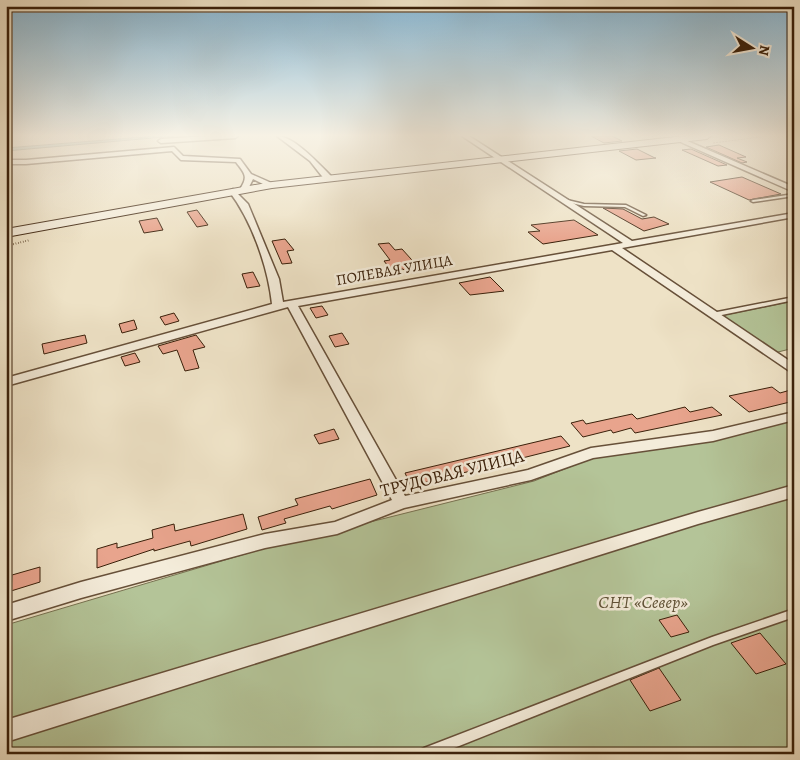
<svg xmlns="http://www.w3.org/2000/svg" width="800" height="760" viewBox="0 0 800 760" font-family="Alegreya,serif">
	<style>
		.green { fill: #b4c498; stroke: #777251 }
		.water { fill: #99bdb8; stroke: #737e72 }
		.building { fill: #e8a48d; stroke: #3a200a }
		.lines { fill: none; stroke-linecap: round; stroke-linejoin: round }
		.lane-casing { stroke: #675039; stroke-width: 3 }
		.street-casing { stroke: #675039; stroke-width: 3 }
		.secondary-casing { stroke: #3a200a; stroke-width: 2 }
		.path-far1 { stroke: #3a200a; stroke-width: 1; stroke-dasharray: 0.5 1; stroke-linecap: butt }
		.path { stroke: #3a200a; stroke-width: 2; stroke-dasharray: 0.5 2; stroke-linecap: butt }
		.lane { fill: #f4ecda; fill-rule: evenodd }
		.street { fill: #f4ecda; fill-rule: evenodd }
		.secondary { fill: #f4ecda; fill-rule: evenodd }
		.labels { text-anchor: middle; stroke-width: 5; stroke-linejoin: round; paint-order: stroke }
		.street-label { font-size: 15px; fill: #3a200a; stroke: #f4ecda }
		.near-street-label { font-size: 18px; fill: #3a200a; stroke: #f4ecda }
		.near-park-label { font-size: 18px; font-style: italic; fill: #5f5135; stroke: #f4ecda }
	</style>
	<rect width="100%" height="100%" fill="#eee2c6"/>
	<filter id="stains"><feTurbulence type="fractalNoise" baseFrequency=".004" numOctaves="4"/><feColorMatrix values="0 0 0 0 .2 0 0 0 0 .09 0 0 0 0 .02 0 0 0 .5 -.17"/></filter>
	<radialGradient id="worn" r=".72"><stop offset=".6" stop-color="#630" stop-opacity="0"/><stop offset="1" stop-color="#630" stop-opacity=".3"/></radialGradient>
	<path class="green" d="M794 301V348L774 353 720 316Z
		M794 420V752L788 754H6V625L262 549 534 481 590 459 614 454 714 440Z"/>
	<path class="water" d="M155 136H175L6 151V148Z"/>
	<path class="building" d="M591 136H612L622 141 604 143Z
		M719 145 746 157 737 158 747 162 742 163 706 147Z
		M637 149 655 158H656L636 160 619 151Z
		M691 149 727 165 718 166 682 150Z
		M742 177 781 194 749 200 710 182Z
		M603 208 623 209 642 219 654 217 669 224 644 231Z
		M197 210 208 225 197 227 187 212Z
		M157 218 163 230 144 233 139 221Z
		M574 220 598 235 543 244 528 232 540 231 531 225Z
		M285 239 294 250 287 251 292 263 282 264 272 241Z
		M389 243 395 250 402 249 420 269 405 271 403 269 391 270 384 261 390 260 378 244Z
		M253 272 260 286 247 288 242 274Z
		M490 277 504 291 470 295 459 283Z
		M322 306 328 315 316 318 310 308Z
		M174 313 179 321 165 325 160 317Z
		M134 320 137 329 122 333 119 324Z
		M342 333 349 344 335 347 329 336Z
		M85 335 87 343 44 354 42 344Z
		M196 335 205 347 193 350 199 368 185 371 177 350 163 354 158 346Z
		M135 353 140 362 125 366 121 357Z
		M772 387 780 393 794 389V401L749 412 729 396Z
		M685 407 690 412 712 407 722 415 635 433 631 428 613 433 611 430 583 437 571 423 583 420 586 424 632 414 637 419Z
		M334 429 339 439 319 444 314 435Z
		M561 436 570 446 411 486 405 473Z
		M370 479 377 495 332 509 330 506 284 519 286 523 262 530 258 517 298 505 295 499Z
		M243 514 247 529 191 546 190 541 154 551V549L97 568V549L117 543V548L153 538 152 530 174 524 175 531Z
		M40 567V582L11 591 12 575Z
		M677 615 689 632 671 637 659 620Z
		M760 633 786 664 756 674 731 643Z
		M659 668 681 700 650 711 630 680Z"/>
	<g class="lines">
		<defs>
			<path id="lane" d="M794 194V196L753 202 751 201 753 200Z
				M563 199 584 204 626 205 646 215 643 216 625 207 584 206 563 201Z
				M794 297V300L712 317 709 315 712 313Z
				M794 609V617L713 645 439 754H419L420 750 424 748 712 637Z"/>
			<path id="street" d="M207 136H238L235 138 161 143 158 141 161 139Z
				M277 136C294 136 319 164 331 176V180H325L310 161Z
				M462 136H469L632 241 794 213V217L622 248 794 364V374L612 250 298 306 405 496 528 470 591 448 713 431 794 412V420L713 441 593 458 531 480 404 508 337 534 265 548 81 598 6 621V605L81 582 265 534 335 522 392 500 288 307 6 386V378L272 304C268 267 252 221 229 191L233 189 248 204 279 279 283 302 623 243Z
				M678 137 794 187V192L676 140Z
				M174 147 183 156 240 159 251 174 276 185 269 187 253 179 247 191H241L240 189C249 176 244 173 236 162L181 160 172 151 26 164H6V160H26Z
				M794 485V497L698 524 6 742V720L698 512Z"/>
			<path id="secondary" d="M684 136H711L707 139 272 188 6 237V229L272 182Z"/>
		</defs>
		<use href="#lane" class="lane-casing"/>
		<use href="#street" class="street-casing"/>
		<use href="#secondary" class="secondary-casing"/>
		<path class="path-far1" d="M713 143 768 136"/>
		<path class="path" d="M6 246 30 240"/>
		<use href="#lane" class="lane"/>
		<use href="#street" class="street"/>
		<use href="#secondary" class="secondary"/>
	</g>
	<linearGradient id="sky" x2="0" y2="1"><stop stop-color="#88b8d5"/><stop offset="0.56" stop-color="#f7f2e5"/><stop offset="1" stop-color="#f7f2e5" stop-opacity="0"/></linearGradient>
	<rect width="800" height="242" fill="url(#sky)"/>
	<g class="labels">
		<g class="street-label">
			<text transform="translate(394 270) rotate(-10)" y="5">ПОЛЕВАЯ УЛИЦА</text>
		</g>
		<g class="near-street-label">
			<text transform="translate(452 473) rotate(-14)" y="6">ТРУДОВАЯ УЛИЦА</text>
		</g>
		<g class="near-park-label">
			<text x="643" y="608">СНТ «Север»</text>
		</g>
	</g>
	<rect width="800" height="760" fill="none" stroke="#eee2c6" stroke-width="25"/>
	<rect x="8" y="8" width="785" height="745" fill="none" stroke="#3a200a" stroke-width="2.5"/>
	<rect x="12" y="12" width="775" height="735" fill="none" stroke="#3a200a"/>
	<g transform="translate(752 48) rotate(101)" stroke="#f4ecda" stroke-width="4" paint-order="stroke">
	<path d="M0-4L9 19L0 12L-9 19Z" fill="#3a200a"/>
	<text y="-8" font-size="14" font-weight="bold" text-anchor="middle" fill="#3a200a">N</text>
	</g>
	<rect width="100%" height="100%" filter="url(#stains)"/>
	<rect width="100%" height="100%" fill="url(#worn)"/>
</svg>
